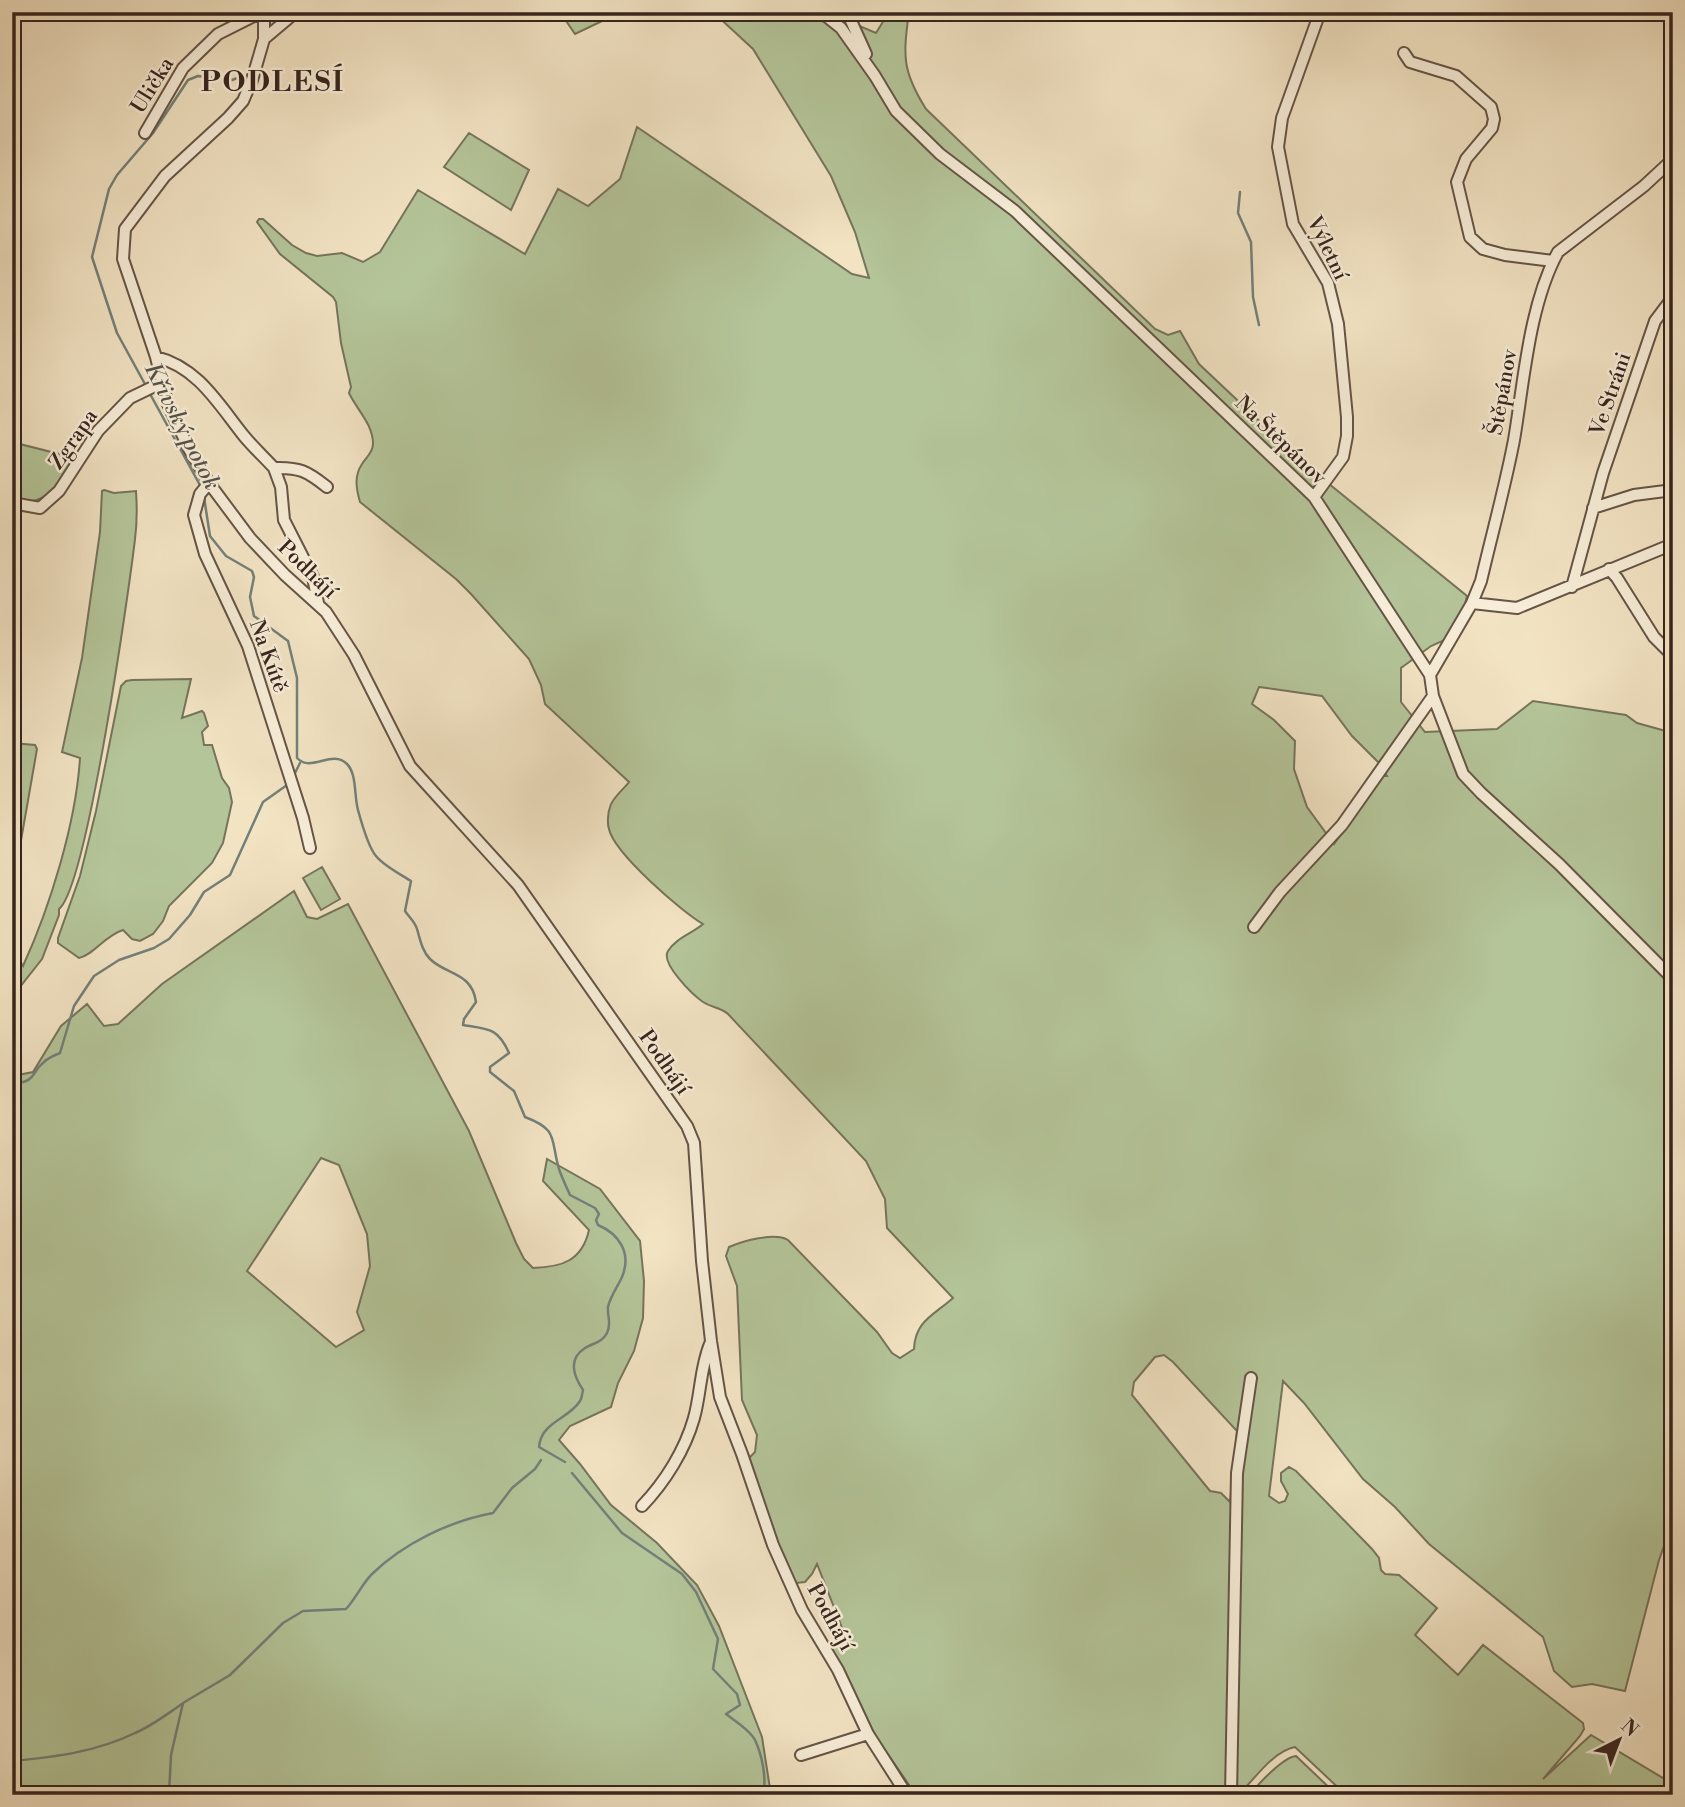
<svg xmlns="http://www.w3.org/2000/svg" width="1685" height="1807" viewBox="0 0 1685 1807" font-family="'Libre Bodoni',serif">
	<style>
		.green { fill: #b4c599; stroke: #76745c; stroke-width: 2; fill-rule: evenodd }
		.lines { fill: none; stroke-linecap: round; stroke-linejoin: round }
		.stream { stroke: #738079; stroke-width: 2.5 }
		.street-casing { stroke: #665447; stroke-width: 14 }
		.street { stroke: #f7edd8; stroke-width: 10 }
		.labels { text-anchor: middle; stroke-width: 5; stroke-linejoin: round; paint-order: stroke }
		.street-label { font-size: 21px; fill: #37241e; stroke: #f7edd8 }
		.water-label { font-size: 23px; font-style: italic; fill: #55524b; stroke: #f7edd8 }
		.district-label { font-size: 28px; font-weight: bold; letter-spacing: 2px; fill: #37241e; stroke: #f7edd8 }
	</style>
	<rect width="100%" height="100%" fill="#f2e3c3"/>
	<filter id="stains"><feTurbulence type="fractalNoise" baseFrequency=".00286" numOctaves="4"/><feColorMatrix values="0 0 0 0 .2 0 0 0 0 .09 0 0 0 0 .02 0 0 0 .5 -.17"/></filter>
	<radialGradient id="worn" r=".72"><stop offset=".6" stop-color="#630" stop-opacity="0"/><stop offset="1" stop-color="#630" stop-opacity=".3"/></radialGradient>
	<path class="green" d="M560 12H621L575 34Z
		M713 12H826L876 33 889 12H909C903 56 902 71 926 109L1155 329 1168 335 1180 331 1199 364 1307 466 1467 596 1458 634 1431 646 1401 668V702L1425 732 1497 729 1533 701 1626 715 1637 723 1673 733V1521L1659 1560 1625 1691 1592 1684 1572 1687 1554 1671 1543 1637 1429 1544 1395 1507 1363 1479 1304 1403 1283 1381 1269 1496 1279 1503 1285 1501 1288 1494 1281 1481V1473L1289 1467 1296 1471 1372 1549 1379 1558 1381 1570 1385 1574 1399 1575 1437 1608 1415 1635 1458 1675 1483 1645 1583 1723 1584 1729 1580 1736 1543 1779 1591 1735 1673 1784V1795H1346L1295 1747C1275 1751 1259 1773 1245 1788L1229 1789 1228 1795H916L874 1734 829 1646 846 1638 817 1564 812 1574 805 1582 796 1583 782 1556 749 1458 755 1452 757 1435 742 1400 737 1286 726 1256 729 1247C743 1241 774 1232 788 1240L877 1332 892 1353 900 1358 914 1349C915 1321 934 1315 953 1298L887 1228 885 1199 866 1161 728 1014C720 1007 712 1008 703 1002 693 995 660 963 668 951 676 938 693 933 703 924 682 912 614 853 609 829 607 824 608 812 610 807 612 798 624 789 629 782L545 704 541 685 529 659 471 594 456 579 360 502C356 488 354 476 362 464 366 457 373 453 373 444 373 424 357 410 349 393L351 387 341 343 336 302 333 297 280 254 257 222 259 219H263L292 245 306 253 317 256 342 253 363 262 380 252 418 190 525 254 558 189 588 206 620 179 637 127 852 274 869 278 855 232 831 176 753 49ZM1259 687 1322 696 1352 736 1378 762 1387 776H1383L1334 844 1307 807 1294 769 1295 741 1274 720 1252 704ZM1164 1355 1173 1362 1237 1431 1230 1502 1221 1493 1210 1491 1132 1395 1134 1382 1155 1357Z
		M469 133 529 170 511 210 444 167Z
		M12 442 71 457 75 461C59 488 46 506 12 501Z
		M104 490 114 493 136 491C137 506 137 524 135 539 129 590 87 887 59 909V915L42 959 12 997V909C13 929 11 949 23 966 50 907 76 823 80 758L62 752 82 658 100 532 102 491Z
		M191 679 182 718 202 711 204 713 208 726 202 732 204 745H212L222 778 229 788 232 802 223 843 212 863 169 906 163 921 153 934 140 941 132 939 123 930C104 936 94 955 79 958L58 943V938L80 876 96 811 121 686 126 681 132 680Z
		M12 743 35 745 37 749 12 892Z
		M322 867 340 899 321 910 303 878Z
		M294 891 307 917 317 919 348 904 469 1131 516 1243 524 1259 533 1268C562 1267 582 1261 589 1230L543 1181 547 1159 600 1189 640 1241 644 1281 643 1318 634 1351 618 1383 611 1407 570 1426 559 1440 580 1464 611 1505 657 1543 697 1585 719 1626 762 1737 771 1795H12V1084L18 1075 33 1072 61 1026 87 1004 104 1026 118 1024 162 984ZM321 1158 339 1165 367 1234 370 1266 357 1312 364 1330 336 1347 247 1271Z
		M1296 1756 1337 1795H1251C1257 1784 1284 1757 1296 1756Z"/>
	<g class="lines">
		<path class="stream" d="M1240 192 1238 213 1251 242 1253 297 1259 325
			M146 386 117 333 92 257 109 189 117 175 153 133 188 80 198 76 232 80 243 76
			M149 392 201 487
			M204 497 210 536 226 556 252 571 254 577 250 597 254 616 288 641 297 678V758C311 773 332 749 347 764 357 774 354 796 358 810 361 821 369 848 376 856 384 866 400 874 411 881L405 911C409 917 415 922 417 929 420 939 422 951 430 959 446 975 472 972 476 1002L464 1019 463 1025C489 1029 498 1028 509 1053L490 1067V1072L514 1091 525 1117C559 1130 550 1138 559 1169 562 1178 566 1186 570 1195L595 1208 599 1214 596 1220 598 1225C619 1234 632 1253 622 1277 618 1286 610 1297 608 1307 607 1316 612 1324 607 1333 602 1343 593 1343 585 1348 568 1359 573 1375 583 1390 582 1394 582 1398 580 1401 569 1419 541 1422 539 1447L565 1462
			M294 775 300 763
			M12 1085C40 1079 28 1075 44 1062 48 1058 55 1055 60 1053L74 1006 94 976 119 960 154 948 169 939 190 915 204 892 230 875 263 802 287 785
			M572 1473 622 1533 682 1574 696 1592 718 1639 713 1669 737 1694 740 1705 726 1714C735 1721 750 1730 755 1740 762 1755 767 1779 763 1795
			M12 1761C55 1757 96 1752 135 1733 152 1726 167 1714 182 1704
			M169 1795 171 1755 183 1703 230 1675 283 1623 303 1611 346 1609C356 1598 362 1584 372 1574 404 1543 450 1521 493 1513L512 1488 535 1469 541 1460
			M1639 1795 1673 1787"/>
		<defs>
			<path id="street" d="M264 12V39L252 80 243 101 228 118 165 176 125 229 123 259 156 357 167 402 189 449 209 483 250 538 285 575 326 612 354 655 410 766 518 885 687 1126 694 1143 702 1261 711 1341 720 1397 742 1454 773 1545 802 1610 838 1670 868 1734 907 1795
				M821 12 841 28 875 76 896 111 940 154 1015 211 1314 497 1430 675 1433 696 1463 774 1481 793 1559 864 1673 979
				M847 12 866 54
				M1435 12 1437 14
				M264 39 296 12
				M1404 53 1410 62 1456 76 1491 107 1494 119 1492 128 1466 159 1457 182 1470 237 1483 249 1505 255 1553 261
				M145 133 183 68 218 34 262 12
				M156 357C198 367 219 405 244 436 253 447 264 457 274 468 299 467 307 471 327 487
				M274 468 281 487 284 520 313 577 318 603
				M209 483 200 494 194 515 205 554 248 646 303 818 310 848
				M1314 497 1343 457 1347 436V417L1338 324 1328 283 1293 224 1278 147 1282 118 1320 12
				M12 503 40 508 59 491 98 431 130 398 163 382
				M1593 508 1634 495 1673 490
				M1609 569 1617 578 1654 637 1673 656
				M1572 587 1603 473 1655 321 1673 297
				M1472 603 1517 608 1673 544
				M1430 675 1472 603 1481 581C1492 534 1505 487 1514 440 1524 381 1529 305 1558 252L1644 186 1673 159
				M1254 927 1280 892 1342 825 1433 696
				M642 1506C665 1482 685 1450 694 1418 701 1393 700 1368 710 1344
				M801 1755 868 1734
				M1231 1795 1237 1473 1251 1378"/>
		</defs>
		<use href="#street" class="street-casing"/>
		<use href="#street" class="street"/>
	</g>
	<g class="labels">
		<g class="street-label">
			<text transform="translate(152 85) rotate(-58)" y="7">Ulička</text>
			<text transform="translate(1328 248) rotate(64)" y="7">Výletní</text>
			<text transform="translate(1502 392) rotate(-80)" y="7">Štěpánov</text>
			<text transform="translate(1610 394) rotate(-71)" y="7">Ve Stráni</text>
			<text transform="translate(73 439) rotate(-55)" y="7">Zgrapa</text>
			<text transform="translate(1281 440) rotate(44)" y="7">Na Štěpánov</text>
			<text transform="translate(308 569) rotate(44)" y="7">Podhájí</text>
			<text transform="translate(269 656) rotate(70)" y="7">Na Kútě</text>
			<text transform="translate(665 1062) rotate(55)" y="7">Podhájí</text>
			<text transform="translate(831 1617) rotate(61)" y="7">Podhájí</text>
		</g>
		<g class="water-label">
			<text transform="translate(183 426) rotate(63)" y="8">Křivský potok</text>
		</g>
		<g class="district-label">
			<text x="273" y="91">PODLESÍ</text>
		</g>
	</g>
	<rect width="1685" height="1807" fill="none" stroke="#f2e3c3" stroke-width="42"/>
	<rect x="14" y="14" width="1657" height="1779" fill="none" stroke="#37241e" stroke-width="3.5"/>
	<rect x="21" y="21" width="1643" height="1765" fill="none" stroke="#37241e" stroke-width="2"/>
	<g transform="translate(1619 1740) rotate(42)" stroke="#f7edd8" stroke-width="5" paint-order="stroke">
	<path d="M0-5L12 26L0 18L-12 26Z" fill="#37241e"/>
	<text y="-10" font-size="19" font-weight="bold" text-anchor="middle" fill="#37241e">N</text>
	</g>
	<rect width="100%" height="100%" filter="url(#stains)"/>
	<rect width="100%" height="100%" fill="url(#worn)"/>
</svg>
